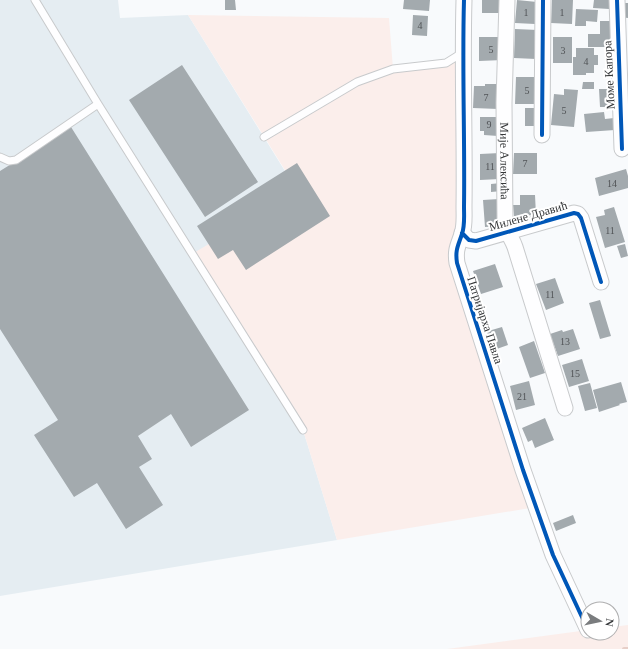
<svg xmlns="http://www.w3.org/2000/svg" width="628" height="649" viewBox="0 0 628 649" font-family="'Times New Roman',serif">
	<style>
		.built { fill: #e5edf2 }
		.green { fill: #fbeeeb }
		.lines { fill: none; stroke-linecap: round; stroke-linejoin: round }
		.stream { stroke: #e7cfc8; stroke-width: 4 }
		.building { fill: #a3aaae }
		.service-casing { stroke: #c8cacc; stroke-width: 9 }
		.minor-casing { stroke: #c8cacc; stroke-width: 17 }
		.service { stroke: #fefeff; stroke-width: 7 }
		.minor { stroke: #fefeff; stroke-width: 15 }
		.cycleway-casing { stroke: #fff; stroke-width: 6 }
		.cycleway { stroke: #0057b8; stroke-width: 4 }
		.labels { text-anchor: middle; stroke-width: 4; stroke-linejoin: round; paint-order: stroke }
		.number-label { font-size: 10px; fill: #515457 }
		.street-label { font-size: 12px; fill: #36383a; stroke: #fff }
	</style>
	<rect width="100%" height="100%" fill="#f8fafc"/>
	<path class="built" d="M0 0H118L120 18 188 15 298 192 193 254 303 430 337 540 0 596Z"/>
	<path class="green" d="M188 15 389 18 393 69 445 63 463 53 457 245 536 507 337 540 303 430 192 254 298 191Z
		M628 625V649H447L588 630V633H612V627Z"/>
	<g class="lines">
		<path class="stream" d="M624 649H628"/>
	</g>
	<path class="building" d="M225 0H235L236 10H225Z
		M404 0H430L429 11 403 9Z
		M482 0H502V13H482Z
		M517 0 537 2 535 24 515 23Z
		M552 0H573L572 24 551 23Z
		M594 0H610L609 9 593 8Z
		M620 3H628V18L619 17Z
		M576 9 598 10 597 22 586 21V26H575Z
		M413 15 428 16 427 36 412 35Z
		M600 21H611V47H588V34H600Z
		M515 29 538 30 536 59 514 58Z
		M479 37H502L503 60 479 61Z
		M553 37H572V63H553Z
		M576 48H594V55H598V65H594V73H586V75H573V57H576Z
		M182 65 258 182 205 217 129 100Z
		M516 77H538L537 104H515Z
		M583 82H594V89H582Z
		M485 84H499L498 109 473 108 474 86H485Z
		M564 89 578 90 574 127 551 125 554 94 564 95Z
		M599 89H615V107H600Z
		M525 108H538V126H525Z
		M604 112 605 119 614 118 615 130 586 132 584 114Z
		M480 117H499L498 136 484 135V131H480Z
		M71 127 249 410 191 447 171 414 138 436 152 459 139 467 163 505 126 529 97 483 74 497 34 435 58 420 0 329V171Z
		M500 153V179L480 180V154Z
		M514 153H537V174H513Z
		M297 163 330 216 246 270 233 250 218 259 197 226Z
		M626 169 628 176V188L599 196 595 178Z
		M501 183 502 191 491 192V184Z
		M520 195H535L536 215 514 216 513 205H520Z
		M499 199 501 226 485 227 483 200Z
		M614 207 625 242 605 248 596 217 605 215 604 210Z
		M625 244 628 256 621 258 617 246Z
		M495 264 503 287 481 294 473 271Z
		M555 278 564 303 546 310 536 284Z
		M600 300 611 336 600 339 589 303Z
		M502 327 508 345 491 351 485 332Z
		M573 329 580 349 558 356 550 334 562 330 563 332Z
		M534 341 545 373 530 378 519 347Z
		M582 359 589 381 569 387 562 365Z
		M529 381 535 405 516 410 510 386Z
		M621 382 627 402 619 404 620 405 599 412 593 390Z
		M590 383 597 408 585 411 578 386Z
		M545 418 554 440 535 448 532 440 528 442 522 428Z
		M573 515 576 523 556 531 553 523Z"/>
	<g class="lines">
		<defs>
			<path id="service" d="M35 0 98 104 303 430
				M264 137 357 82 393 69 446 63 462 53
				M0 157 9 161 16 160 98 104"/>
			<g id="minor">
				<path d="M464 0C462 69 465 138 464 207 464 216 465 225 462 234 458 246 455 250 457 263L523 470 553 555 588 630"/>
				<path id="s1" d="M507 0 504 103 505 222C506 232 512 238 515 247L565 408"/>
				<path d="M617 0 622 149"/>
				<path d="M542 135 543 0"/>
				<path d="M462 233 469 240 476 241 574 213 578 214 581 218 601 282"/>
			</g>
		</defs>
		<use href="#service" class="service-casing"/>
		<use href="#minor" class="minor-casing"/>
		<use href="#service" class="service"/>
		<use href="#minor" class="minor"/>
		<defs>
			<path id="cycleway" d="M464 0C462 69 465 138 464 207 464 216 465 225 462 234 458 246 455 250 457 263L523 470 553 555 588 630
				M617 0 622 149
				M542 135 543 0
				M462 233 469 240 476 241 574 213 578 214 581 218 601 282"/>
		</defs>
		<use href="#cycleway" class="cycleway-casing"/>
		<use href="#cycleway" class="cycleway"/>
	</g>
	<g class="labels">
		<g class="number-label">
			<text x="526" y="16">1</text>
			<text x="562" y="16">1</text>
			<text x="420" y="29">4</text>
			<text x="491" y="53">5</text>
			<text x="563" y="54">3</text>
			<text x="586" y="65">4</text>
			<text x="527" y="94">5</text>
			<text x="486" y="101">7</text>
			<text x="564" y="114">5</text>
			<text x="489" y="128">9</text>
			<text x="525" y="167">7</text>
			<text x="490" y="170">11</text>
			<text x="612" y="187">14</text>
			<text x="610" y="234">11</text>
			<text x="550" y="298">11</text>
			<text x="565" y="345">13</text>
			<text x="575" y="377">15</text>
			<text x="522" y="400">21</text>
		</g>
		<g class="street-label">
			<text transform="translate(609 75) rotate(-93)" y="4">Моме Капора</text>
			<text dy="4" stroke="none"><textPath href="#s1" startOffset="161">Мије Алексића</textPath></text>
			<text transform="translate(528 216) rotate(-16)" y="4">Милене Дравић</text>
			<text transform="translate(485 320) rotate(72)" y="4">Патријарха Павла</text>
		</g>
	</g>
	<g transform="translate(600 621) rotate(99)"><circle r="19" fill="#ffffff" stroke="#afafb0"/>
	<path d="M0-3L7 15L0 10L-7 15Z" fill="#7a7c7e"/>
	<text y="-6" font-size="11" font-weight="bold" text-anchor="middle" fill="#36383a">N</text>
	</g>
</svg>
